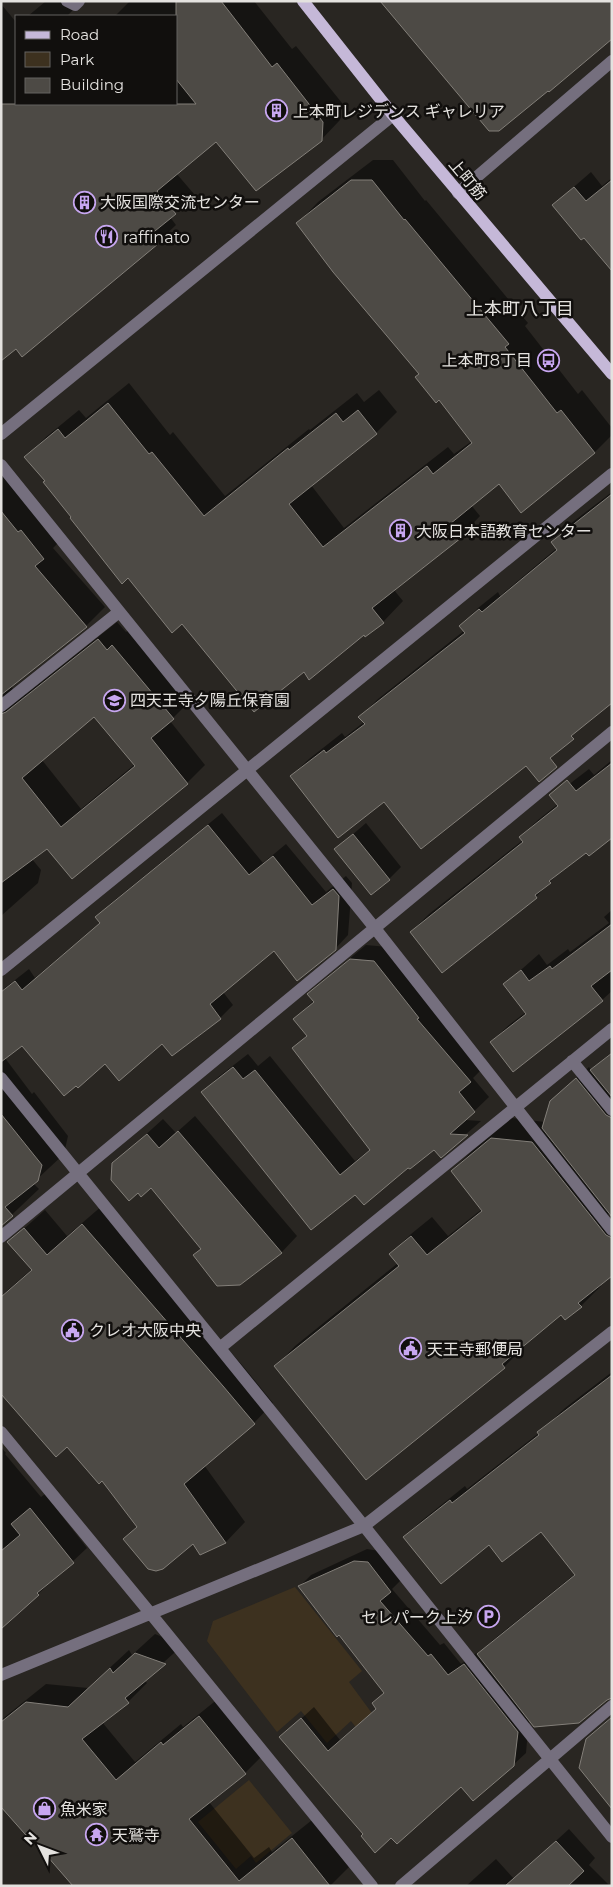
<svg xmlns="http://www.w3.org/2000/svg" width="613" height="1887" viewBox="0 0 613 1887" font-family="Montserrat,'Noto Sans JP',sans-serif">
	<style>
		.green { fill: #3d311f }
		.shadow { fill: #0007; fill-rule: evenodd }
		.building { fill: #4d4a45; stroke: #837f79; fill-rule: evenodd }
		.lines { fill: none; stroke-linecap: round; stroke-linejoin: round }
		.minor { stroke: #756f7e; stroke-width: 12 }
		.major { stroke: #c5b8d8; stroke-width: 12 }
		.labels { text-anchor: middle; stroke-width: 5; stroke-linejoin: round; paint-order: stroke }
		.poi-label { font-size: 16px; fill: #e4e2df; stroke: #110f0d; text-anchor: start }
		.street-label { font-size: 16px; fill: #e4e2df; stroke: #110f0d }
		.neighbourhood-label { font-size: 18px; fill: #e4e2df; stroke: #110f0d }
	</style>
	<rect width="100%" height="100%" fill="#292622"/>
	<path class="green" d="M295 1587 362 1671 349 1682 374 1716 358 1730 351 1721 327 1743 301 1711 277 1732 207 1641 213 1621Z
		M249 1780 292 1833 256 1863 251 1856 236 1869 198 1822Z"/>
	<path class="shadow" d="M46 1H67L74 9 67 16H28Z
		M130 1H254L292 49 296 46 342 103 340 120 321 140H216L176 173 194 194 170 217 176 225 157 243 1 360V4L16 22V104H176V16H115Z
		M373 160H393L425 201 426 200 528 323 525 326 578 394 582 390 612 428V435L595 452 521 511 499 483 471 505 480 516 460 537 394 590 403 601 383 622 304 671 183 623 128 577 73 517 26 457 46 437 79 410 86 418 129 383 170 435 173 432 225 496 309 429 310 430 357 393 364 402 379 390 397 412 376 433 311 485 344 528 448 447 454 454 472 441 298 223 318 202Z
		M591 172 602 186 612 178V269L584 236 553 205Z
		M1 470 62 539 53 548 105 607 86 626 12 685 13 692 18 696 26 694 117 622 126 632 132 628 192 699 170 721 205 765 187 783 47 848 32 859 41 870 38 883 1 916ZM94 716 135 764 81 809 42 760Z
		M612 492V702L526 764 385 800 291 776 309 759 342 733 345 737 364 722 360 717 378 699 465 630 461 626 478 608 498 592 500 596 557 548 552 542 570 524Z
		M612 760V829L563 868 536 897 411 932 429 914 523 840 520 837 538 820 558 804 554 799 572 782 589 769 594 775Z
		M222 813 263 863 286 844 326 892 346 876 352 883 348 935 335 949 274 950 223 992 233 1005 220 1018 172 1055 162 1043 105 1062 22 1044 5 1058 32 1094 34 1092 68 1136 64 1154 33 1183 39 1189 1 1225V991L29 969 35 978 101 922 97 917 110 904Z
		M366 823 401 867 389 879 336 849Z
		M612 910V968L609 970 612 973V991L602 1000 491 1042 509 1025 526 1012 505 984 539 954 547 965 568 949 570 952 609 923 604 917Z
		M366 945 388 947 484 1067 473 1078 489 1097 465 1120 481 1121 441 1156 435 1148 408 1166 355 1193 203 1093 217 1078 248 1054 258 1066 270 1056 355 1161 371 1149 293 1048 307 1035 295 1019 314 1000 309 994 324 980Z
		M612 1052V1215L610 1213 607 1216 612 1221V1275L600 1284 601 1286 581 1306 561 1314 523 1345 524 1347 504 1367 366 1479 276 1366 295 1346 398 1263 391 1254 411 1234 432 1217 448 1236 482 1209 452 1171 472 1151 512 1118 545 1122 551 1101 589 1067 591 1070Z
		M195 1116 297 1236 281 1253 195 1255 202 1248 152 1186 113 1164 163 1119 176 1133Z
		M103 1205 243 1366 273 1403 254 1423 204 1465 245 1522 226 1542 201 1553 193 1542 125 1539 138 1525 102 1479 67 1445 1 1392V1296L32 1269 9 1242 45 1210 67 1236Z
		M612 1372V1693L529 1718 526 1753 513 1765 461 1785 391 1837 365 1834 281 1737 314 1707 340 1740 377 1708 373 1703 385 1692 340 1633 299 1587 311 1575 367 1549 380 1551 402 1579 392 1589 440 1645 444 1643 461 1664 476 1653 478 1655 493 1640 575 1574 541 1531 490 1543 405 1537 420 1522 465 1486 467 1489 539 1433 565 1408Z
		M1 1447 6 1453 5 1454 41 1497 45 1494 87 1548 38 1594 1 1571Z
		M155 1634 183 1645 144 1680 147 1683 128 1702 102 1722 135 1762 181 1724 183 1727 219 1698 264 1754 245 1773 209 1802 254 1858 269 1847 272 1852 312 1820 349 1867 330 1886H74L1 1804V1720L46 1684 88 1688 129 1650 132 1655Z
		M612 1716V1808L587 1740Z
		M569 1829 595 1858 589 1865 610 1886H466L496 1859 514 1879Z"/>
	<path class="building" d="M176 1H221L272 67 277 63 323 122 322 141 256 191 216 142 157 191 176 214 150 235 158 244 22 357 16 349 1 361V104H196L176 79Z
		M380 1H612V39L549 92 548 91 499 131H489Z
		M351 180H372L404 220 405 219 509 344 505 347 557 413 561 410 595 453 521 513 499 484 450 524 461 538 372 608 384 623 365 637 364 635 309 680 304 672 254 712 182 624 172 633 128 578 122 584 70 518 71 517 43 482 45 481 24 457 58 429 65 438 108 403 149 454 152 452 204 516 288 448 289 450 336 413 343 422 358 410 377 434 289 504 323 547 427 466 433 474 472 443 439 400 436 403 415 377 419 374 333 272 296 223Z
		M612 180V271L584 238 581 240 552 205 574 187 586 201Z
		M612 494V703L571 736 574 739 550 758 557 767 539 782 526 766 421 849 384 802 338 838 290 776 324 750 326 753 365 724 358 717 465 633 459 626 479 609 482 612 557 550 551 542Z
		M1 511 18 532 21 530 44 559 35 566 87 627 1 695Z
		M98 639 107 650 112 645 174 719 151 738 188 784 72 879 47 849 1 883V714L6 712ZM94 717 135 766 61 827 22 778Z
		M612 763V838L589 856 586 853 549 881 551 883 535 895 537 898 442 973 410 932 523 842 519 837 558 806 549 795 567 780 576 791Z
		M208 825 249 875 273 856 312 905 333 889 339 896 336 950 297 981 274 951 210 1004 221 1019 172 1056 162 1044 119 1081 105 1064 78 1088 76 1086 64 1096 22 1046 1 1062V992L15 981 22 990 100 923 95 917Z
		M353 834 390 880 371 895 334 849Z
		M612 924V970L591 986 603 1001 513 1072 490 1042 526 1014 503 984 521 970 529 981 550 966 552 969Z
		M350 959 374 961 419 1018 417 1019 471 1082 459 1092 475 1112 450 1134 468 1135 441 1158 434 1150 410 1169 408 1168 364 1205 355 1195 311 1230 201 1092 233 1067 243 1079 255 1070 340 1175 370 1150 292 1048 307 1036 293 1019 314 1002 307 994Z
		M612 1053V1097L590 1070Z
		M576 1078 606 1115 612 1118V1217L542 1128 550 1101Z
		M1 1114 42 1165 38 1181 5 1207 13 1216 1 1226Z
		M178 1131 282 1253 240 1285 217 1286 193 1255 201 1249 151 1188 141 1197 138 1193 129 1201 111 1180 112 1163 147 1134 159 1148Z
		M491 1138 532 1142 606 1235 612 1238V1276L578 1303 582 1307 565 1320 561 1315 502 1364 505 1368 366 1480 274 1366 399 1266 389 1254 411 1236 427 1255 482 1211 451 1171Z
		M82 1224 223 1386 255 1424 184 1484 226 1543 200 1555 193 1544 163 1569 156 1571 148 1569 123 1539 137 1527 102 1481 99 1484 67 1447 56 1457 1 1394V1297L32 1270 7 1242 24 1228 47 1255Z
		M612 1375V1698L607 1700 579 1723 534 1727 477 1654 575 1575 541 1532 502 1562 489 1545 441 1584 403 1537 450 1500 452 1503 539 1435 537 1432 549 1423Z
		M30 1508 74 1563 37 1593 39 1595 1 1629V1551L20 1535 11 1524Z
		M354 1561 368 1562 391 1592 380 1601 428 1656 431 1654 448 1675 464 1664 518 1732 514 1766 473 1801 461 1787 397 1844 391 1838 375 1853 361 1836 363 1834 279 1737 301 1718 328 1751 376 1709 372 1703 384 1693 339 1635 337 1637 298 1586Z
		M135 1653 166 1664 125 1698 129 1703 82 1739 116 1780 161 1742 163 1745 199 1716 246 1774 189 1819 239 1881 292 1838 330 1886H73L34 1841 32 1842 1 1807V1722L26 1702 68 1707 110 1668 113 1673Z
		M612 1717V1809L579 1768 586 1739Z
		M556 1841 584 1871 568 1886H505Z"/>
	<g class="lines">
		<path class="minor" d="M67 1 75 5 79 1
			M458 193 612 61
			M1 434 393 115
			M1 465 374 927 612 1230
			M1 706 119 612
			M1 970 612 474
			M572 1061 612 1110
			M1 1078 364 1526 612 1837
			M1 1237 612 732
			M221 1347 612 1029
			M1 1432 151 1614 372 1886
			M1 1675 364 1526 612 1332
			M401 1886 612 1706"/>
		<path class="major" d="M303 1 393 115 612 374"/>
	</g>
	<defs>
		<symbol id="building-ring" viewBox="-11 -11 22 22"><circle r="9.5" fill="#110f0d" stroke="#c7a6f0" stroke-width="1.5"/><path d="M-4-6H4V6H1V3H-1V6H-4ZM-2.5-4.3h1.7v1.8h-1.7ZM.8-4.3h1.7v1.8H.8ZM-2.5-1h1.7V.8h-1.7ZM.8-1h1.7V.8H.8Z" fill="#c7a6f0"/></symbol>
		<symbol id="restaurant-ring" viewBox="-11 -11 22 22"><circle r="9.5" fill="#110f0d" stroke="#c7a6f0" stroke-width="1.5"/><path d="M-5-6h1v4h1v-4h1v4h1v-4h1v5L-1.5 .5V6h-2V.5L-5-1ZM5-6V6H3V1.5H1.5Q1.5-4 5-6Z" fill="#c7a6f0"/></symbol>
		<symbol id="bus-ring" viewBox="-11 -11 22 22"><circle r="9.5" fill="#110f0d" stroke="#c7a6f0" stroke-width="1.5"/><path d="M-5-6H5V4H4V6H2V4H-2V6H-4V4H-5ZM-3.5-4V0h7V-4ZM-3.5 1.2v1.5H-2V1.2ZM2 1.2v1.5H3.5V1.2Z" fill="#c7a6f0"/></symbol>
		<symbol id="school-ring" viewBox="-11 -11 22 22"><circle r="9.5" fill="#110f0d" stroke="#c7a6f0" stroke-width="1.5"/><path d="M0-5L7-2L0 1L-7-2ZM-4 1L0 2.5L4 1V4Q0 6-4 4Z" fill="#c7a6f0"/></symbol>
		<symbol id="civic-ring" viewBox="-11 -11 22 22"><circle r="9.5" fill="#110f0d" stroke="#c7a6f0" stroke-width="1.5"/><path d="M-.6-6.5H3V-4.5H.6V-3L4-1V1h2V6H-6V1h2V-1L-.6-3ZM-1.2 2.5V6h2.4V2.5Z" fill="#c7a6f0"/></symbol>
		<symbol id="parking-ring" viewBox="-11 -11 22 22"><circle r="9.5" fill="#110f0d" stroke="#c7a6f0" stroke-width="1.5"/><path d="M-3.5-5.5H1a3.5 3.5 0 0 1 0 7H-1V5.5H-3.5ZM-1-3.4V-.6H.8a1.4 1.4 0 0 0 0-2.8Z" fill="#c7a6f0"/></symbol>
		<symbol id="shop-ring" viewBox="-11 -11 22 22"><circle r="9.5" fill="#110f0d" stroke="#c7a6f0" stroke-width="1.5"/><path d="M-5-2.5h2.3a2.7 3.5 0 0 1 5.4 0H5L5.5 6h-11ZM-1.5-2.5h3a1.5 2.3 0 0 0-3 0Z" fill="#c7a6f0"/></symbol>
		<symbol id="temple-ring" viewBox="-11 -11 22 22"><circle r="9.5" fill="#110f0d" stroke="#c7a6f0" stroke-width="1.5"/><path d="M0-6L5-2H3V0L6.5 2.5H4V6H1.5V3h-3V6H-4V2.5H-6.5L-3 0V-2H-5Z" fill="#c7a6f0"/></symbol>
	</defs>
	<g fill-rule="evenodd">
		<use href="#building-ring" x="264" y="98" width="25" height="25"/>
		<use href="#building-ring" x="72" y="190" width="25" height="25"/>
		<use href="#restaurant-ring" x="94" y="224" width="25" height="25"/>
		<use href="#bus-ring" x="536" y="348" width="25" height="25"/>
		<use href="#building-ring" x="388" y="518" width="25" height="25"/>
		<use href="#school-ring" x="102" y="688" width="25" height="25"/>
		<use href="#civic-ring" x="60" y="1318" width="25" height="25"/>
		<use href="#civic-ring" x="398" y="1336" width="25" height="25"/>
		<use href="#parking-ring" x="476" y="1604" width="25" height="25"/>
		<use href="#shop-ring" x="32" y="1796" width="25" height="25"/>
		<use href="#temple-ring" x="84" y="1822" width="25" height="25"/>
	</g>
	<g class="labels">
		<g class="poi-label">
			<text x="293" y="117">上本町レジデンス ギャレリア</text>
			<text x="100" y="208">大阪国際交流センター</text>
			<text x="123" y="243">raffinato</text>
			<text x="532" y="366" text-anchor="end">上本町8丁目</text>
			<text x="416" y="537">大阪日本語教育センター</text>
			<text x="130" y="706">四天王寺夕陽丘保育園</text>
			<text x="89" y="1336">クレオ大阪中央</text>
			<text x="427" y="1355">天王寺郵便局</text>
			<text x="473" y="1623" text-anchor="end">セレパーク上汐</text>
			<text x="60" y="1815">魚米家</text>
			<text x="112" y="1841">天鷲寺</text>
		</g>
		<g class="street-label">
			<text transform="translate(468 179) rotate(50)" y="6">上町筋</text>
		</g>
		<g class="neighbourhood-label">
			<text x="520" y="315">上本町八丁目</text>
		</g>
	</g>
	<rect width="613" height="1887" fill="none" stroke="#e4e2df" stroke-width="5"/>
	<rect x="15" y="15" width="162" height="90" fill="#110f0d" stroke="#656361"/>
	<rect x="25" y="31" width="25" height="8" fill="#c5b8d8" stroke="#656361"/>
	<text x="60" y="40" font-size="15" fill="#e4e2df">Road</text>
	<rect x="25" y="52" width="25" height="15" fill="#3d311f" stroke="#656361"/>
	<text x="60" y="65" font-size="15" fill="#e4e2df">Park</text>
	<rect x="25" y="78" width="25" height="15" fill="#4d4a45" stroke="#656361"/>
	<text x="60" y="90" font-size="15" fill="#e4e2df">Building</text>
	<g transform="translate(40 1847) rotate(312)" stroke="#110f0d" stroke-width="4" paint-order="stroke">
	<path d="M0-4L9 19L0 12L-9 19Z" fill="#e4e2df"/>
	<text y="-8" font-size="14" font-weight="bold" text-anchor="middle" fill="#e4e2df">N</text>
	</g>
</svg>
